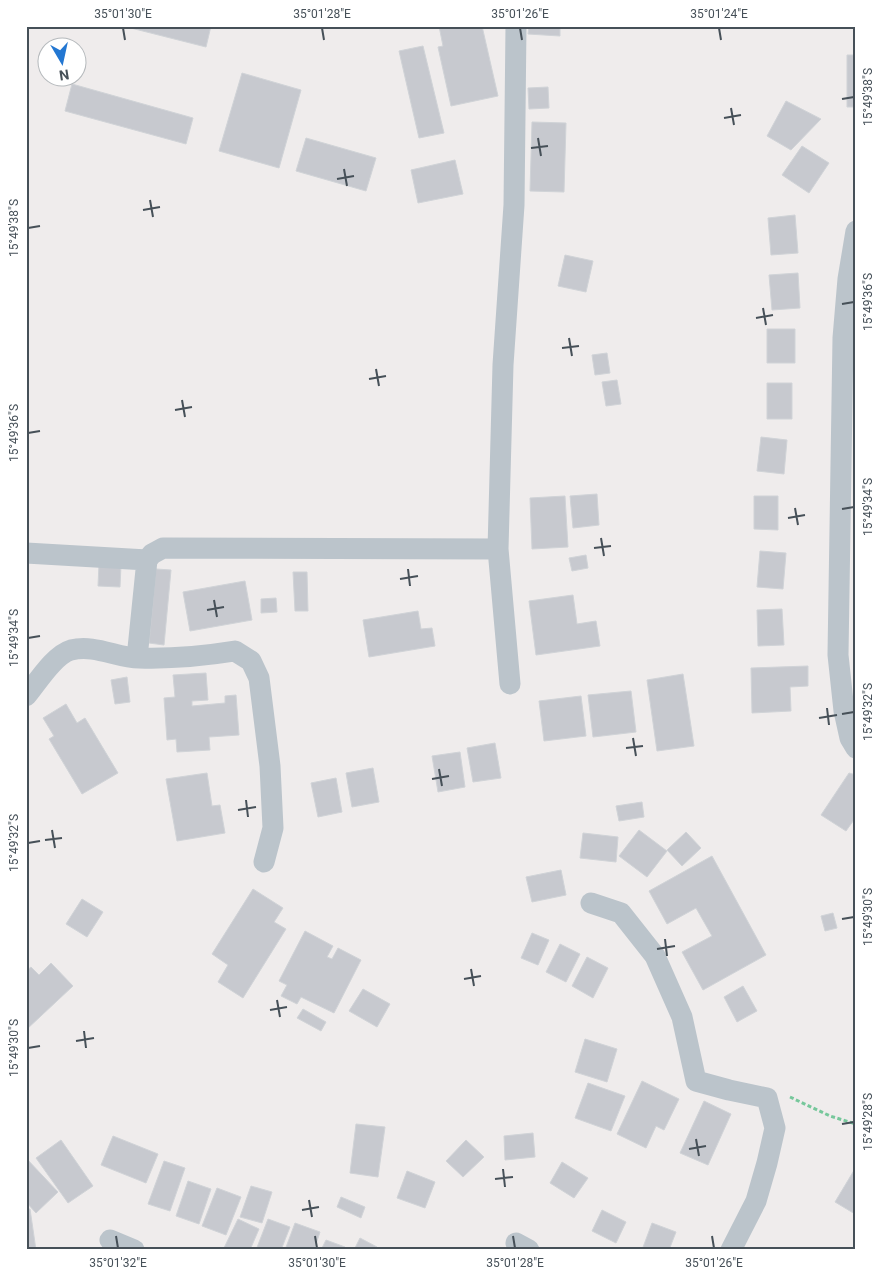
<svg xmlns="http://www.w3.org/2000/svg" width="882" height="1276" viewBox="0 0 882 1276" font-family="Roboto,sans-serif">
	<style>
		.building { fill: #c7c9cf; stroke: #d0d3d7 }
		.lines { fill: none; stroke-linecap: round; stroke-linejoin: round }
		.path { stroke: #76c79b; stroke-width: 3; stroke-dasharray: 4 2.5; stroke-linecap: butt }
		.street { stroke: #bbc4cb; stroke-width: 21 }
		.ticks { fill: none; stroke: #465058; stroke-width: 2 }
		.neatline { fill: none; stroke: #465058; stroke-width: 2 }
		.ticks-label { font-size: 12px; text-anchor: middle; fill: #465058 }
	</style>
	<rect width="100%" height="100%" fill="#efecec"/>
	<path class="building" d="M123 26H211L206 47Z
		M439 26H482L498 96 451 106 438 47 443 46Z
		M529 26H560V36L528 34Z
		M423 46 444 133 419 138 399 51Z
		M847 55H856V107H847Z
		M242 73 301 90 279 168 219 151Z
		M72 84 193 118 186 144 65 111Z
		M548 87 549 108 529 109 528 88Z
		M786 101 821 119 791 150 767 136Z
		M532 122 566 123 564 192 530 191Z
		M306 138 376 158 366 191 296 171Z
		M802 146 829 163 809 193 782 175Z
		M455 160 463 194 418 203 411 170Z
		M795 215 798 253 771 255 768 218Z
		M565 255 593 261 586 292 558 286Z
		M798 273 800 308 772 310 769 275Z
		M767 329H795V363H767Z
		M607 353 610 373 595 375 592 355Z
		M617 380 621 404 606 406 602 382Z
		M767 383H792V419H767Z
		M761 437 787 440 784 474 757 471Z
		M597 494 599 525 573 528 570 496Z
		M565 496 568 547 532 549 530 498Z
		M754 496H778V530L754 529Z
		M760 551 786 553 783 589 757 587Z
		M586 555 588 568 572 571 569 558Z
		M99 564 121 565 120 587 98 586Z
		M156 569 171 570 164 645 149 643Z
		M293 572H307L308 611H295Z
		M245 581 252 620 190 631 183 592Z
		M573 595 577 624 596 621 600 646 536 655 529 601Z
		M276 598 277 612 261 613V599Z
		M782 609 784 645 758 646 757 610Z
		M418 611 421 629 432 628 435 646 369 657 363 620Z
		M808 666V686L790 687 791 711 752 713 751 668Z
		M206 673 208 700 192 701V706L225 703V696L236 695 239 735 209 737 210 750 177 752 176 739 167 740 164 698 175 697 173 675Z
		M683 674 694 746 657 751 647 680Z
		M127 677 130 702 115 704 111 680Z
		M631 691 636 732 593 737 588 695Z
		M581 696 586 736 544 741 539 701Z
		M66 704 77 723 85 718 118 773 82 794 49 739 54 736 43 718Z
		M495 743 501 778 473 782 467 748Z
		M460 752 465 787 438 792 432 756Z
		M373 768 379 802 352 807 346 773Z
		M207 773 212 806 220 805 225 833 177 841 166 779Z
		M849 773 856 775V817L846 831 821 815Z
		M336 778 342 812 318 817 311 783Z
		M642 802 644 817 619 821 616 806Z
		M639 830 667 851 647 877 619 856Z
		M686 832 701 848 682 866 667 850Z
		M583 833 618 837 616 862 580 858Z
		M712 856 766 955 703 990 682 952 712 936 696 908 667 924 649 891Z
		M561 870 566 895 532 902 526 877Z
		M253 889 283 908 274 922 286 929 243 998 218 982 228 965 212 954Z
		M82 899 103 912 87 937 66 924Z
		M833 913 837 928 825 931 821 916Z
		M305 931 333 946 327 957 332 959 338 948 361 960 334 1013 301 997 297 1004 281 996 287 985 279 981Z
		M532 933 549 940 538 965 521 958Z
		M560 944 580 954 566 982 546 972Z
		M587 957 608 968 593 998 572 986Z
		M51 963 73 986 26 1030V971L31 967 39 975Z
		M743 986 757 1011 737 1022 724 997Z
		M363 989 390 1004 377 1027 349 1011Z
		M303 1009 326 1022 321 1031 297 1018Z
		M585 1039 617 1049 607 1082 575 1072Z
		M642 1081 679 1099 664 1130 656 1126 646 1148 617 1134Z
		M588 1083 625 1096 611 1131 575 1118Z
		M704 1101 731 1114 708 1165 680 1153Z
		M356 1124 385 1127 378 1177 350 1173Z
		M533 1133 535 1157 505 1160 504 1136Z
		M113 1136 158 1154 146 1183 101 1165Z
		M61 1140 93 1186 68 1203 36 1158Z
		M466 1140 484 1157 463 1177 446 1161Z
		M26 1158 58 1192 36 1213 26 1202Z
		M164 1161 185 1168 170 1211 148 1204Z
		M562 1162 588 1178 574 1198 550 1183Z
		M856 1167V1213L855 1214 835 1202Z
		M407 1171 435 1182 425 1208 397 1198Z
		M188 1181 211 1189 199 1224 176 1216Z
		M251 1186 272 1192 262 1223 240 1217Z
		M217 1188 241 1197 226 1235 202 1226Z
		M341 1197 365 1207 361 1218 337 1207Z
		M26 1209H30L36 1250H26Z
		M602 1210 626 1222 616 1243 592 1231Z
		M238 1219 259 1229 250 1250H223Z
		M268 1219 290 1227 281 1250H256Z
		M295 1223 320 1232 314 1250H285Z
		M652 1223 676 1232 669 1250H642Z
		M360 1238 377 1247 375 1250H354Z
		M326 1240 345 1247 344 1250H321Z"/>
	<g class="lines">
		<path class="path" d="M790 1097 830 1116 856 1124"/>
		<path class="street" d="M856 231 848 279 843 338 838 655 844 711 850 738 856 748
			M26 553 147 560
			M137 658 147 560 152 554 163 548 498 549
			M510 684 498 549 503 365 514 205 516 26
			M26 696C37 683 54 655 71 650 95 644 117 658 139 658 171 659 204 656 235 651L251 661 259 678 270 766 273 828 264 862
			M591 903 621 913 655 956 682 1017 696 1081 729 1090 767 1098 775 1128 767 1163 756 1201 731 1250
			M110 1240 134 1250
			M516 1243 529 1250"/>
	</g>
	<path class="ticks" d="M123 28 125 40M322 28 324 40M520 28 522 40M719 28 721 40M842 99 854 97M731 108 734 125M724 118 741 115M538 138 541 156M531 148 548 146M344 169 347 186M337 179 354 176M150 200 153 217M143 210 160 207M28 228 40 226M842 304 854 302M763 308 766 325M756 318 773 315M569 338 572 356M562 348 579 346M376 369 379 386M369 379 386 376M182 400 185 417M175 410 192 407M28 433 40 431M795 508 798 525M842 509 854 507M788 518 805 515M601 538 604 556M594 548 611 546M408 569 410 586M400 579 418 576M214 600 217 617M207 610 224 607M28 638 40 636M827 708 829 725M842 714 854 712M819 718 837 715M633 738 636 756M626 748 643 746M439 769 442 786M432 779 449 776M246 800 248 817M238 810 256 807M52 830 55 848M45 840 62 838M28 843 40 841M842 919 854 917M665 939 667 956M657 949 675 946M471 969 474 986M464 979 481 976M277 1000 280 1017M270 1010 287 1007M84 1031 86 1048M76 1041 94 1038M28 1048 40 1046M842 1124 854 1122M696 1139 699 1156M689 1149 706 1146M503 1169 505 1187M495 1179 513 1177M309 1200 312 1217M302 1210 319 1207M116 1236 118 1248M315 1236 317 1248M513 1236 515 1248M712 1236 714 1248"/>
	<rect width="882" height="1276" fill="none" stroke="#ffffff" stroke-width="55"/>
	<g transform="translate(62 62) rotate(171)"><circle r="24" fill="#ffffff" stroke="#b5b9bc"/>
	<path d="M0-4L9 19L0 12L-9 19Z" fill="#2377d2"/>
	<text y="-8" font-size="14" font-weight="bold" text-anchor="middle" fill="#465058">N</text>
	</g>
	<rect x="28" y="28" width="826" height="1220" class="neatline"/>
	<g class="ticks-label">
		<text x="123" y="18">35°01'30"E</text>
		<text x="322" y="18">35°01'28"E</text>
		<text x="520" y="18">35°01'26"E</text>
		<text x="719" y="18">35°01'24"E</text>
		<text transform="translate(868 97) rotate(-90)" y="4">15°49'38"S</text>
		<text transform="translate(14 228) rotate(-90)" y="4">15°49'38"S</text>
		<text transform="translate(868 302) rotate(-90)" y="4">15°49'36"S</text>
		<text transform="translate(14 433) rotate(-90)" y="4">15°49'36"S</text>
		<text transform="translate(868 507) rotate(-90)" y="4">15°49'34"S</text>
		<text transform="translate(14 638) rotate(-90)" y="4">15°49'34"S</text>
		<text transform="translate(868 712) rotate(-90)" y="4">15°49'32"S</text>
		<text transform="translate(14 843) rotate(-90)" y="4">15°49'32"S</text>
		<text transform="translate(868 917) rotate(-90)" y="4">15°49'30"S</text>
		<text transform="translate(14 1048) rotate(-90)" y="4">15°49'30"S</text>
		<text transform="translate(868 1122) rotate(-90)" y="4">15°49'28"S</text>
		<text x="118" y="1267">35°01'32"E</text>
		<text x="317" y="1267">35°01'30"E</text>
		<text x="515" y="1267">35°01'28"E</text>
		<text x="714" y="1267">35°01'26"E</text>
	</g>
</svg>
